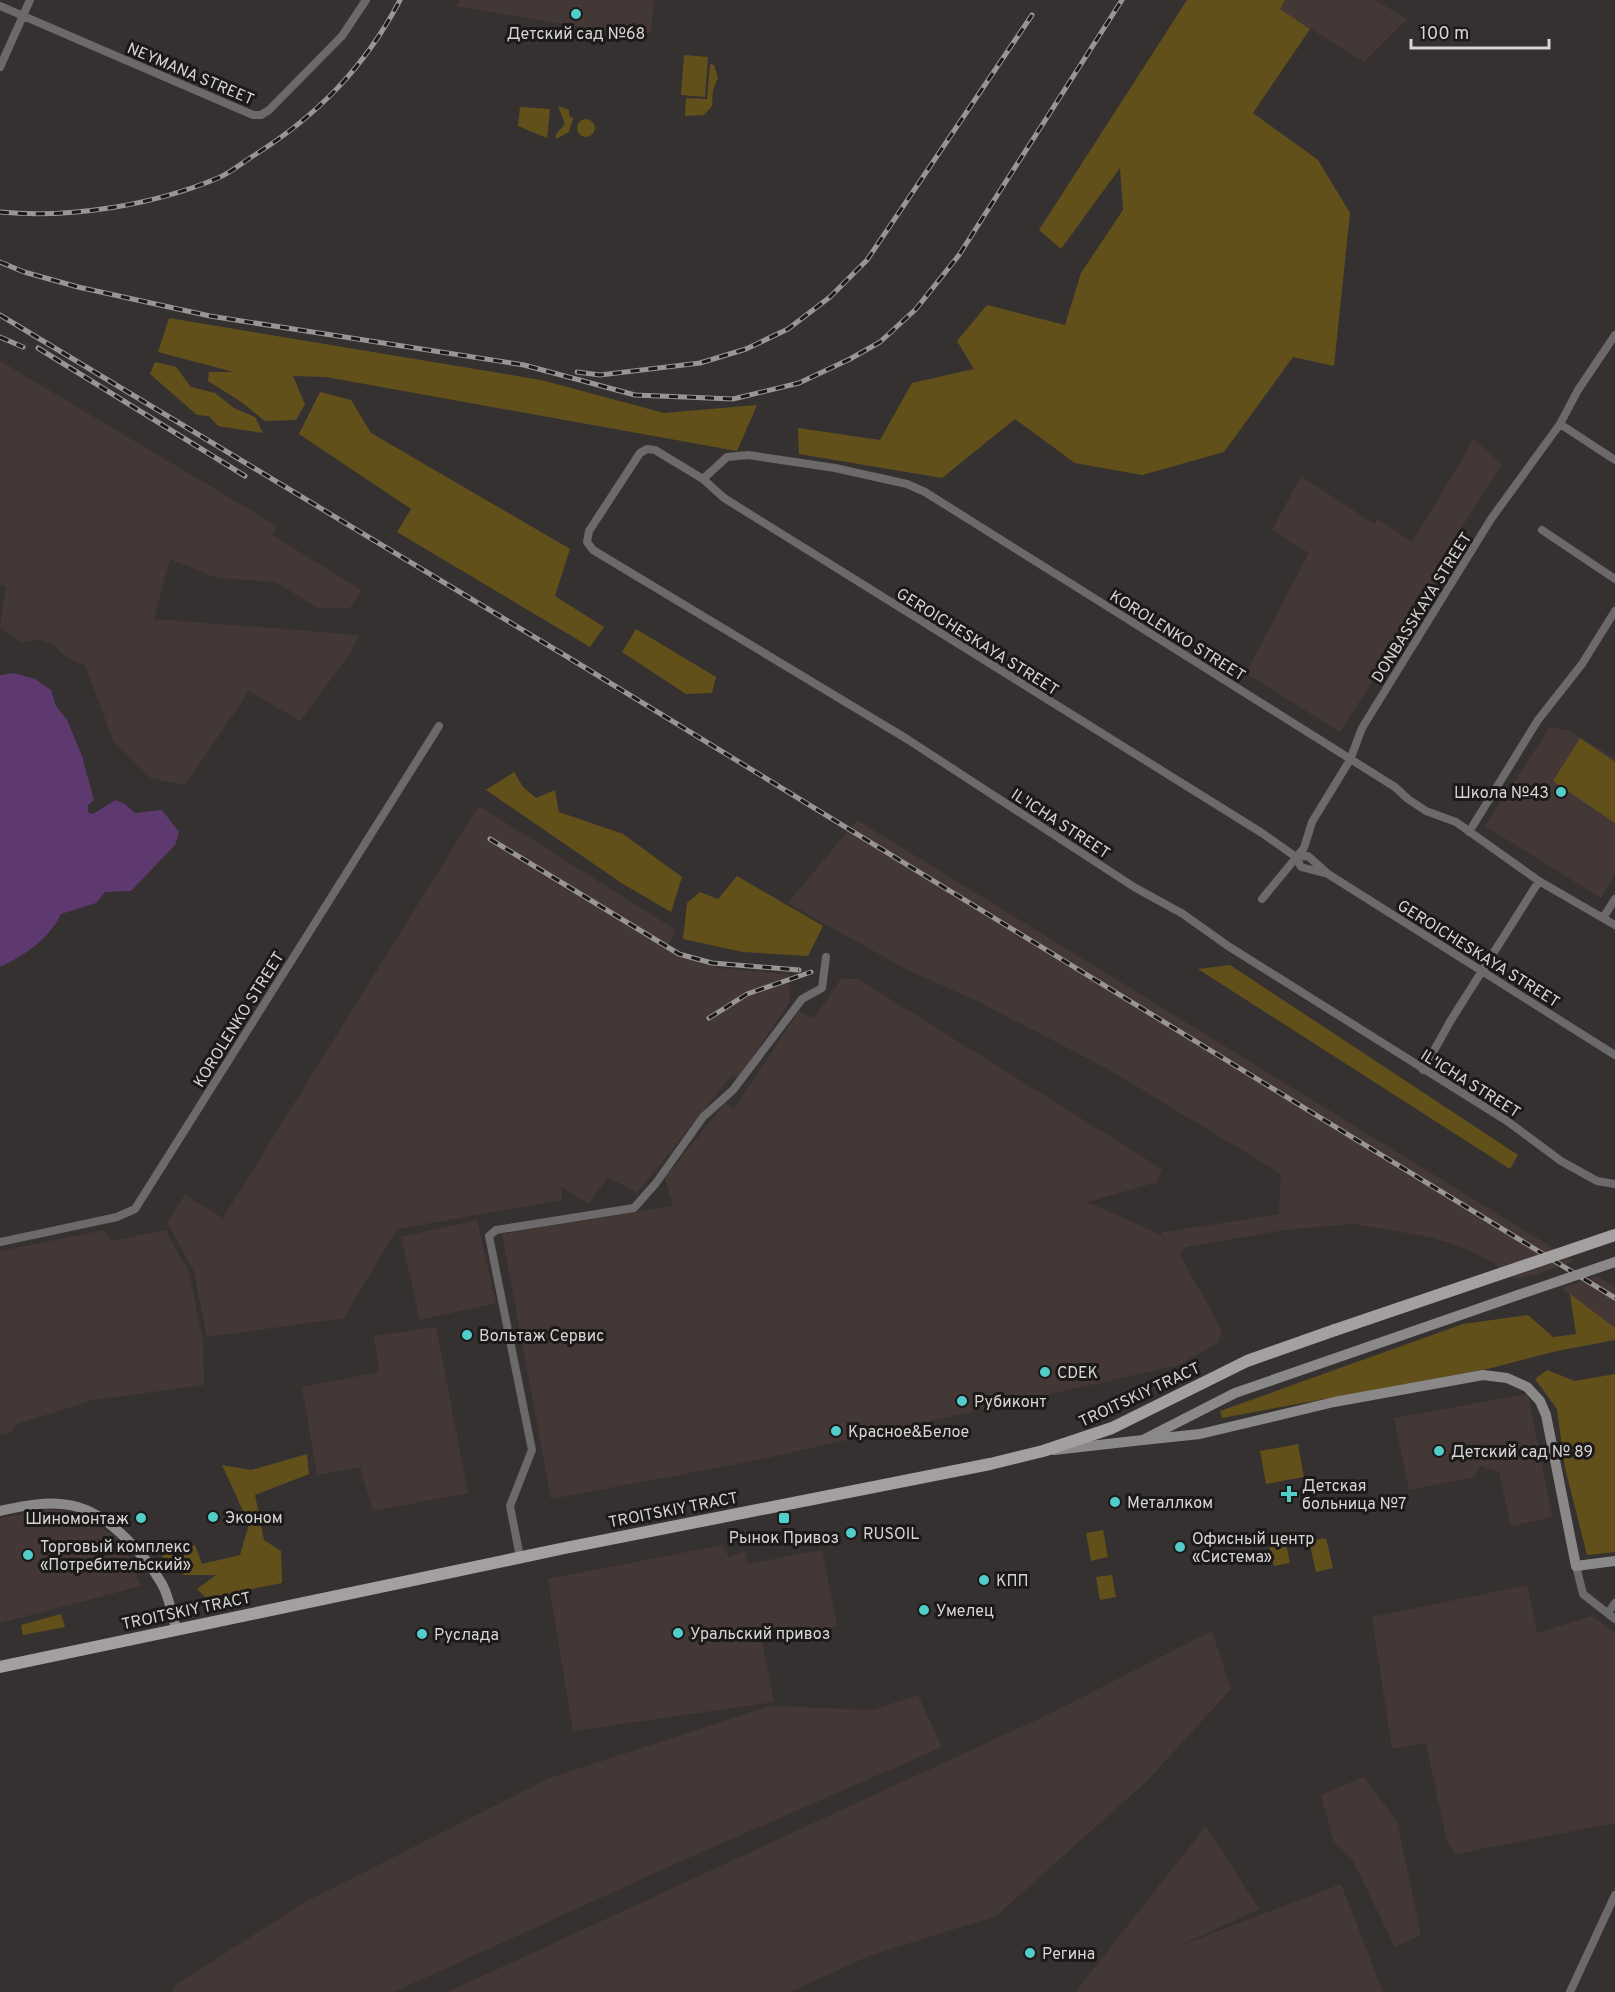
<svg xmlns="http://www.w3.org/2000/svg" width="1615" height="1992" viewBox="0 0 1615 1992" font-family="Overpass,sans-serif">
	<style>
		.built { fill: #443837 }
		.green { fill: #62501b }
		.water { fill: #5d396f }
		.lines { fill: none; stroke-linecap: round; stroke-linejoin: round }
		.street { stroke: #6c696a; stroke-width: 8 }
		.secondary { stroke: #8b888a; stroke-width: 10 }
		.primary { stroke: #a49fa1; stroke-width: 12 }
		.rail-casing { stroke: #999595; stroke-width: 5 }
		.rail { stroke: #1c1a19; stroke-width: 3; stroke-dasharray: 9; stroke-linecap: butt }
		.secondary-bridge { stroke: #8b888a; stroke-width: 10 }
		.primary-bridge { stroke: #a49fa1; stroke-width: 12 }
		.poi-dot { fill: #53cdc9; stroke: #1c1a19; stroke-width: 2 }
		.labels { text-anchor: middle; stroke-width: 6; stroke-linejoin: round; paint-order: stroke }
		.poi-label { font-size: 16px; fill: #d7d4d4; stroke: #1c1a19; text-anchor: start }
		.street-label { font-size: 16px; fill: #d7d4d4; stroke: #1c1a19 }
	</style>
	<rect width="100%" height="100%" fill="#363131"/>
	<path class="built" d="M460 0H654L651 33H645L644 38 456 6Z
		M1285 0H1375L1407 19 1364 62 1279 9Z
		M0 361 277 526 272 535 361 590 350 608H318L276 582 217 578 170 559 154 619 359 635 351 652 300 721 249 691 185 785 151 778 113 740 86 667 61 653 56 646 40 640 20 642 0 627 6 586 0 584Z
		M1472 438 1502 464 1439 563 1445 567 1340 732 1246 673 1309 553 1272 530 1301 476 1374 524 1378 519 1412 542 1467 451Z
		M1550 727 1570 731 1615 759V874L1601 898 1485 826Z
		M479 806 676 930 667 946 718 968 789 974 790 1001 738 1078 732 1075 637 1193 608 1177 589 1204 561 1187 562 1200 397 1229 344 1318 207 1337 194 1272 167 1222 185 1195 223 1218Z
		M857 820 1574 1261 1538 1274 1514 1279 1492 1262 1459 1246 1430 1237 1353 1224 1284 1230 1186 1247 1180 1255 1222 1330 1218 1343 1179 1365 753 1461 551 1499 502 1234 673 1206 665 1178 725 1103 734 1109 799 1011 814 1018 841 979H858L1162 1169 1157 1182 1087 1202 1159 1234 1171 1246 1160 1233 1279 1214 1281 1174 1108 1069 977 1001 904 968 788 903Z
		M477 1220 496 1303 420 1320 401 1237Z
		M104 1230 112 1241 165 1230 189 1272 203 1341 204 1385 93 1400 17 1424 10 1433 0 1435V1251Z
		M1596 1276 1615 1287V1333L1561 1288Z
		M436 1327 468 1493 373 1511 360 1467 317 1475 302 1387 379 1372 374 1336Z
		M1528 1394 1552 1517 1511 1526 1499 1472 1480 1466 1475 1477 1409 1490 1394 1418Z
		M47 1508 83 1516 123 1542 141 1586 0 1623V1519Z
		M722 1545 729 1557 745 1551 748 1564 822 1550 837 1626 762 1640 774 1702 573 1731 548 1579Z
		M1527 1585 1537 1633 1592 1616 1615 1633V1823L1455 1854 1447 1842 1426 1743 1392 1749 1372 1617Z
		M1212 1631 1231 1689 1147 1781 996 1916 869 1956 790 1992H448L1045 1716Z
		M918 1695 942 1747 679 1862 394 1992H173L174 1986 305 1902 550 1778 769 1706 873 1710Z
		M1364 1777 1397 1822 1421 1935 1395 1947 1352 1859 1333 1840 1321 1795Z
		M1206 1826 1259 1909 1177 1947 1341 1884 1383 1992H1079L1077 1990Z"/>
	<path class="green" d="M1187 0H1285L1280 9 1310 29 1253 113 1318 160 1350 213 1334 366 1293 357 1224 452 1142 475 1075 463 1015 419 942 478 799 454 798 428 880 440 912 383 974 369 957 341 987 305 1065 325 1081 273 1123 210 1120 168 1061 249 1039 230Z
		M684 55 708 57 705 97 681 95Z
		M710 64 714 65 718 78 713 90 712 106 704 115 685 116 686 98 707 99Z
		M558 106 569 110V115L573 119 569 132 556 139V134L565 124Z
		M520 107 550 109 547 138 518 126Z
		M577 128a9 9 0 1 1 18 0a9 9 0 1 1-18 0Z
		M169 318 541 380 664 413 757 405 737 451 326 377 293 376 305 404 296 420 265 421 240 401 208 381 209 372H234L158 352Z
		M155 362 176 367 191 387 215 393 234 408 255 417 263 433 218 426 209 416 197 415 150 374Z
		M320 392 351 400 371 433 570 549 555 596 604 627 590 647 397 532 411 509 299 434Z
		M636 629 716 677 712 693 686 694 622 652Z
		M1580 738 1615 762V823L1553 781Z
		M514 772 523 787 536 798 555 790 559 812 623 834 682 877 671 912 623 884 486 790Z
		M737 876 823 926 808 956 743 952 683 939 687 903 700 892 718 899Z
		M1230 965 1518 1155 1510 1169 1198 969Z
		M1570 1294 1615 1328V1340L1557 1351 1487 1369 1222 1418 1220 1411 1463 1324 1528 1315 1553 1337 1576 1334Z
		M1547 1370 1575 1381 1615 1374V1552L1587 1555 1565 1468 1557 1409 1535 1379Z
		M1298 1444 1304 1477 1266 1484 1260 1451Z
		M307 1454 309 1474 255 1495 264 1540 281 1551 282 1583 206 1598 197 1589 216 1575H183L184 1564 165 1563 159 1547 195 1545 202 1564 240 1555 249 1524 222 1465 251 1470Z
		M1103 1530 1108 1557 1091 1561 1086 1533Z
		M1284 1532 1290 1563 1274 1566 1267 1536Z
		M1326 1538 1333 1568 1316 1572 1309 1541Z
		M1112 1575 1116 1597 1100 1600 1096 1577Z
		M61 1614 65 1627 23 1635 21 1625Z"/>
	<path class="water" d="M14 673 35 679 51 690 56 706 67 720 82 756 94 800 88 805V812L93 814 115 800 125 804 135 813 162 810 179 832 175 845 131 891 105 892 96 903 61 914C50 938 24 956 0 967V675Z"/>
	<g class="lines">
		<path class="street" d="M0 6 253 115H261L269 110 342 36 366 0
			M0 67 30 0
			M1560 424 1615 460
			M703 479 727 457 748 455 835 468 907 484 925 492 1395 787 1408 799 1426 811 1456 822 1539 881 1615 925
			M1542 530 1615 579
			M1469 832 1538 720 1582 664 1615 611
			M1296 857 1308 856 1327 873
			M1262 899 1304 848 1312 822 1350 760 1362 728 1491 519 1560 424 1578 390 1615 335
			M1603 918 1615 899
			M1615 1055 1328 874 1301 867 1296 857 1262 833 724 498 703 479 655 450 647 449 640 453 589 531 587 542 593 550 907 739 1134 887 1183 914 1228 946 1507 1121 1561 1161 1597 1181 1615 1184
			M1423 1070 1451 1020 1539 881
			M0 1242 117 1217 135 1209 439 726
			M520 1557 510 1506 532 1450 489 1236 496 1230 634 1208 656 1183 703 1117 733 1090 802 999 822 988 826 957
			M1576 1566 1583 1594 1615 1619
			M1608 1613 1615 1603
			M1570 1992 1615 1895"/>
		<path class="secondary" d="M1143 1440 1200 1434 1334 1402 1483 1375 1507 1378 1527 1387 1540 1401 1546 1415 1576 1566 1615 1561
			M1054 1450 1143 1440 1235 1393 1518 1295
			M0 1511C26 1505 51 1500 78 1507 110 1516 146 1556 162 1584 169 1597 172 1614 176 1628"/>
		<path class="primary" d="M0 1667 565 1548 990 1464 1043 1451 1112 1428 1247 1361 1335 1330"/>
		<defs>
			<path id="rail" d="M0 212C69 219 154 205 218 178 230 173 242 163 253 156 317 116 365 67 400 0
				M0 262 24 272 78 287 210 316 524 365 635 395 733 399 799 383 850 359 880 342 916 309 959 255 1122 0
				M0 315 566 656 1615 1298
				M0 337 23 347
				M38 348 245 476
				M577 372 600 375 700 363 746 349 788 329 830 297 867 260 1032 15
				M490 839 679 954 712 963 799 970
				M709 1018 747 994 811 972"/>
		</defs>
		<use href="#rail" class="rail-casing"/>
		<use href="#rail" class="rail"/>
		<path class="secondary-bridge" d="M1518 1295 1615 1262"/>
		<path class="primary-bridge" d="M1335 1330 1615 1235"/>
	</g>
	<g class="poi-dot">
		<circle cx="576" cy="14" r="6"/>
		<circle cx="1561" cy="792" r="6"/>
		<circle cx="467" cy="1335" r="6"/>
		<circle cx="1045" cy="1372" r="6"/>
		<circle cx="962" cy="1401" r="6"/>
		<circle cx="836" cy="1431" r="6"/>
		<circle cx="1439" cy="1451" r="6"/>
		<path d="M1286 1485h6v6h6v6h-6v6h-6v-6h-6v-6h6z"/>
		<circle cx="1115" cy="1502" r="6"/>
		<circle cx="213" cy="1517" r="6"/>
		<circle cx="141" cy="1518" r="6"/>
		<rect x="778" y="1512" width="12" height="12" rx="3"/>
		<circle cx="851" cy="1533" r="6"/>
		<circle cx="1180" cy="1547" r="6"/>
		<circle cx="28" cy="1555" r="6"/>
		<circle cx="984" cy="1580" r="6"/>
		<circle cx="924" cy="1610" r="6"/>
		<circle cx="678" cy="1633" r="6"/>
		<circle cx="422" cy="1634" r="6"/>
		<circle cx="1030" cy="1953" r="6"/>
	</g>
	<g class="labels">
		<g class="poi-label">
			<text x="576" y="39" text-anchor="middle">Детский сад №68</text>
			<text x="1549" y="798" text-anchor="end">Школа №43</text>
			<text x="479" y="1341">Вольтаж Сервис</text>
			<text x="1057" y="1378">CDEK</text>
			<text x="974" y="1407">Рубиконт</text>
			<text x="848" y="1437">Красное&amp;Белое</text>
			<text x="1451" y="1457">Детский сад № 89</text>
			<text x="1302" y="1491">Детская<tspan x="1302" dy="18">больница №7</tspan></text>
			<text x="1127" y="1508">Металлком</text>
			<text x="225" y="1523">Эконом</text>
			<text x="129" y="1524" text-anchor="end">Шиномонтаж</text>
			<text x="863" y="1539">RUSOIL</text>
			<text x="784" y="1543" text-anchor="middle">Рынок Привоз</text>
			<text x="1192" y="1544">Офисный центр<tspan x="1192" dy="18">«Система»</tspan></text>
			<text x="40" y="1552">Торговый комплекс<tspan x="40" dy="18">«Потребительский»</tspan></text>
			<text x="996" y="1586">КПП</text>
			<text x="936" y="1616">Умелец</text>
			<text x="690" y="1639">Уральский привоз</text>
			<text x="434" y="1640">Руслада</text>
			<text x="1042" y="1959">Регина</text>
		</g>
		<g class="street-label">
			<text transform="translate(191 73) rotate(23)" y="6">NEYMANA STREET</text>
			<text transform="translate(1421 607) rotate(-58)" y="6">DONBASSKAYA STREET</text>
			<text transform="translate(1178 635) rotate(32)" y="6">KOROLENKO STREET</text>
			<text transform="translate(978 641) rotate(32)" y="6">GEROICHESKAYA STREET</text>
			<text transform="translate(1061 823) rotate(33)" y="6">IL'ICHA STREET</text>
			<text transform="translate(1479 953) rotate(32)" y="6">GEROICHESKAYA STREET</text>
			<text transform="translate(238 1019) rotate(-58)" y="6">KOROLENKO STREET</text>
			<text transform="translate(1471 1083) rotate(32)" y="6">IL'ICHA STREET</text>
			<text transform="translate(1139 1394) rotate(-25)" y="6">TROITSKIY TRACT</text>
			<text transform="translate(673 1509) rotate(-11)" y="6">TROITSKIY TRACT</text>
			<text transform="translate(186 1610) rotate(-12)" y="6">TROITSKIY TRACT</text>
		</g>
	</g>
	<path d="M1411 39v9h138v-9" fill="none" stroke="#d7d4d4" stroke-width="3"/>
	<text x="1420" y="39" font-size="18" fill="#d7d4d4" stroke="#1c1a19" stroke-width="4.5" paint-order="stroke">100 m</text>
</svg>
